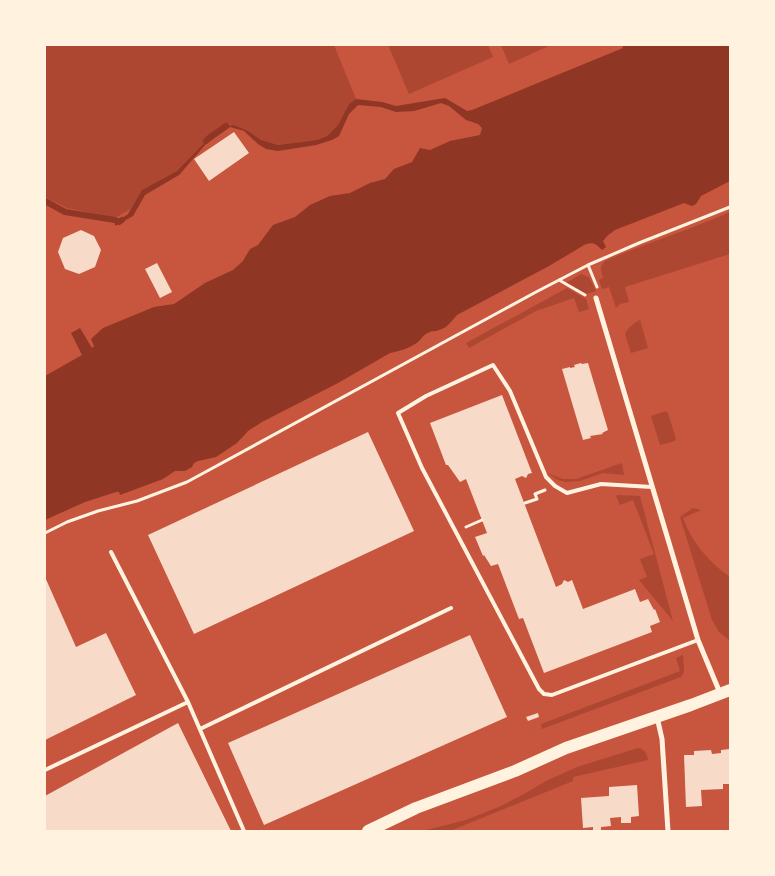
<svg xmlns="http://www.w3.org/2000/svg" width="775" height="876" viewBox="0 0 775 876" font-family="'Noto Serif',serif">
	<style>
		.green { fill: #ae4732 }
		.water { fill: #8f3625 }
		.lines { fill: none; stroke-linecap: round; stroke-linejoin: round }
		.stream { stroke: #8f3625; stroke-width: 6 }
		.building { fill: #f7dbc8 }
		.path { stroke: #fff3e0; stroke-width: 3 }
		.service { stroke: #fff3e0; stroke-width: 4 }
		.minor { stroke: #fff3e0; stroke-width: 5 }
		.primary { stroke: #fff3e0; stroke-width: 12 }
	</style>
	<rect width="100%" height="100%" fill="#c8553d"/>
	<path class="green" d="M45 45H334L356 99 349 104 338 125 327 136 317 140 278 145 261 140 248 131 234 125 227 126 209 138 177 171 142 190 132 208 115 218 67 208 45 197Z
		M388 45H488L493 57 409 94Z
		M501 45H551L509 64Z
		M730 212V254L625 287 629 302 620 304 616 308 609 287 602 289 599 280 603 278C601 270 599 267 605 261 647 243 689 230 730 212Z
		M581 274 589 277 596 291 586 294 566 283Z
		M567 288 586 299 589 309 579 312 574 298 536 311 469 348 466 343Z
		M640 320 648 348 631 353 625 334C628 328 633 323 640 320Z
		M666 411 668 413 676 439 675 441 660 445 651 416Z
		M622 463 624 475 603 473 580 481 567 482 558 480 547 473 563 479H576Z
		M618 495 640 496 673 621 639 580 647 577 640 559 654 554 633 500 620 505 616 496Z
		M693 508 701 510 683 518C692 543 709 562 730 577V641L719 632 712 620 680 517Z
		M683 655 684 672 681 677 542 729 541 724 680 671 676 658Z
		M638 748C645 749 647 754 648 760L573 777V781L450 831H422L466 820 501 806 522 795 548 780 577 767Z"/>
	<path class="water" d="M622 45H730V181L701 196 696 204 692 206 684 203 615 230 607 236 603 241 606 247 602 250C596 244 594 242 586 244L549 266 457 315C452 321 447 328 439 330 435 332 432 330 428 333 424 334 422 338 419 341 411 348 400 351 390 353L338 383 262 422 248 431 237 443 216 457 198 461 194 463 192 467 185 471H175L163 479 120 495 119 492H116L85 502 45 520V376L82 355 71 333 80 328 92 348 94 346 91 339 103 328 154 307 174 304 205 283 233 270 243 261 250 249 258 245 273 225 295 217 310 205 330 196 350 193 370 183 385 179 394 169 412 162 420 148 430 150 450 141 480 135 482 128 478 124 466 120 449 106 441 103 414 111 396 112 381 107 358 105 349 114 339 136 332 140 316 145 278 151 266 149 258 144 244 131 230 127 206 144 179 175 145 195 133 216 115 226V220L121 219 128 214 142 190 177 171 209 138 227 126 234 125 248 131 261 140 278 145 317 140 327 136 338 125 349 104 356 99 382 102 396 106 445 98 467 111 472 110 623 48Z"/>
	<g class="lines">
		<path class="stream" d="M206 141 209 138 226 126
			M45 201 65 212 115 220 119 222 122 220"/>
	</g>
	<path class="building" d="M234 132 249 153 209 181 194 159Z
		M81 230 94 236 101 250 95 267 79 274 65 269 58 252 63 238Z
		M157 263 172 292 160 298 145 269Z
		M581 363 582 364 588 363 608 430 602 433 603 434 590 436 591 438 583 440 562 369 570 367V368L575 367 574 365Z
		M502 395 532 473 528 474 526 478 522 476 515 479 556 587 562 584 564 580 568 582 572 580 583 609 635 589 640 602 648 599 654 610 655 609 660 622 650 626 652 632 544 673 523 618 519 619 498 564 491 566 484 555 483 556 475 537 487 533 466 479 460 482 448 465H446L430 423Z
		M368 432 414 531 194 634 148 535Z
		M45 577 76 647 106 633 136 695 45 740Z
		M470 635 507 717 264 825 228 743Z
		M538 713 539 717 528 721 526 717Z
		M178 723 231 831H45V796Z
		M730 749V784H723V789L701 790 702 806 686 807 684 755H694V751L711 750 712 754 721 753V750Z
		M637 785 639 816 631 817V823H621V817L610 818 611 826 601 827V831H593V827L583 828 581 798 609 796V787Z"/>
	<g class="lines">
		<path class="path" d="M588 265 597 287
			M559 280 585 295
			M525 503 537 499 535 494 545 490
			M466 527 482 520
			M45 533 67 522 98 511 137 501 187 482 536 292 588 265 639 243 730 207"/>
		<path class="service" d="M652 487 601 484 567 493 555 486 546 477 510 391 493 365 426 396 398 413 422 468 539 689 544 694 552 695 698 640
			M111 552 188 702 244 831
			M200 729 451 608
			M45 770 188 702"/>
		<path class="minor" d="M596 298 698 640 720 693
			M657 717 662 739 668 831"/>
		<path class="primary" d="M368 831 416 808 515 771 566 748 691 705 730 690"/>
	</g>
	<rect width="775" height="876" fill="none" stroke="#fff3e0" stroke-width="92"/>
</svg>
